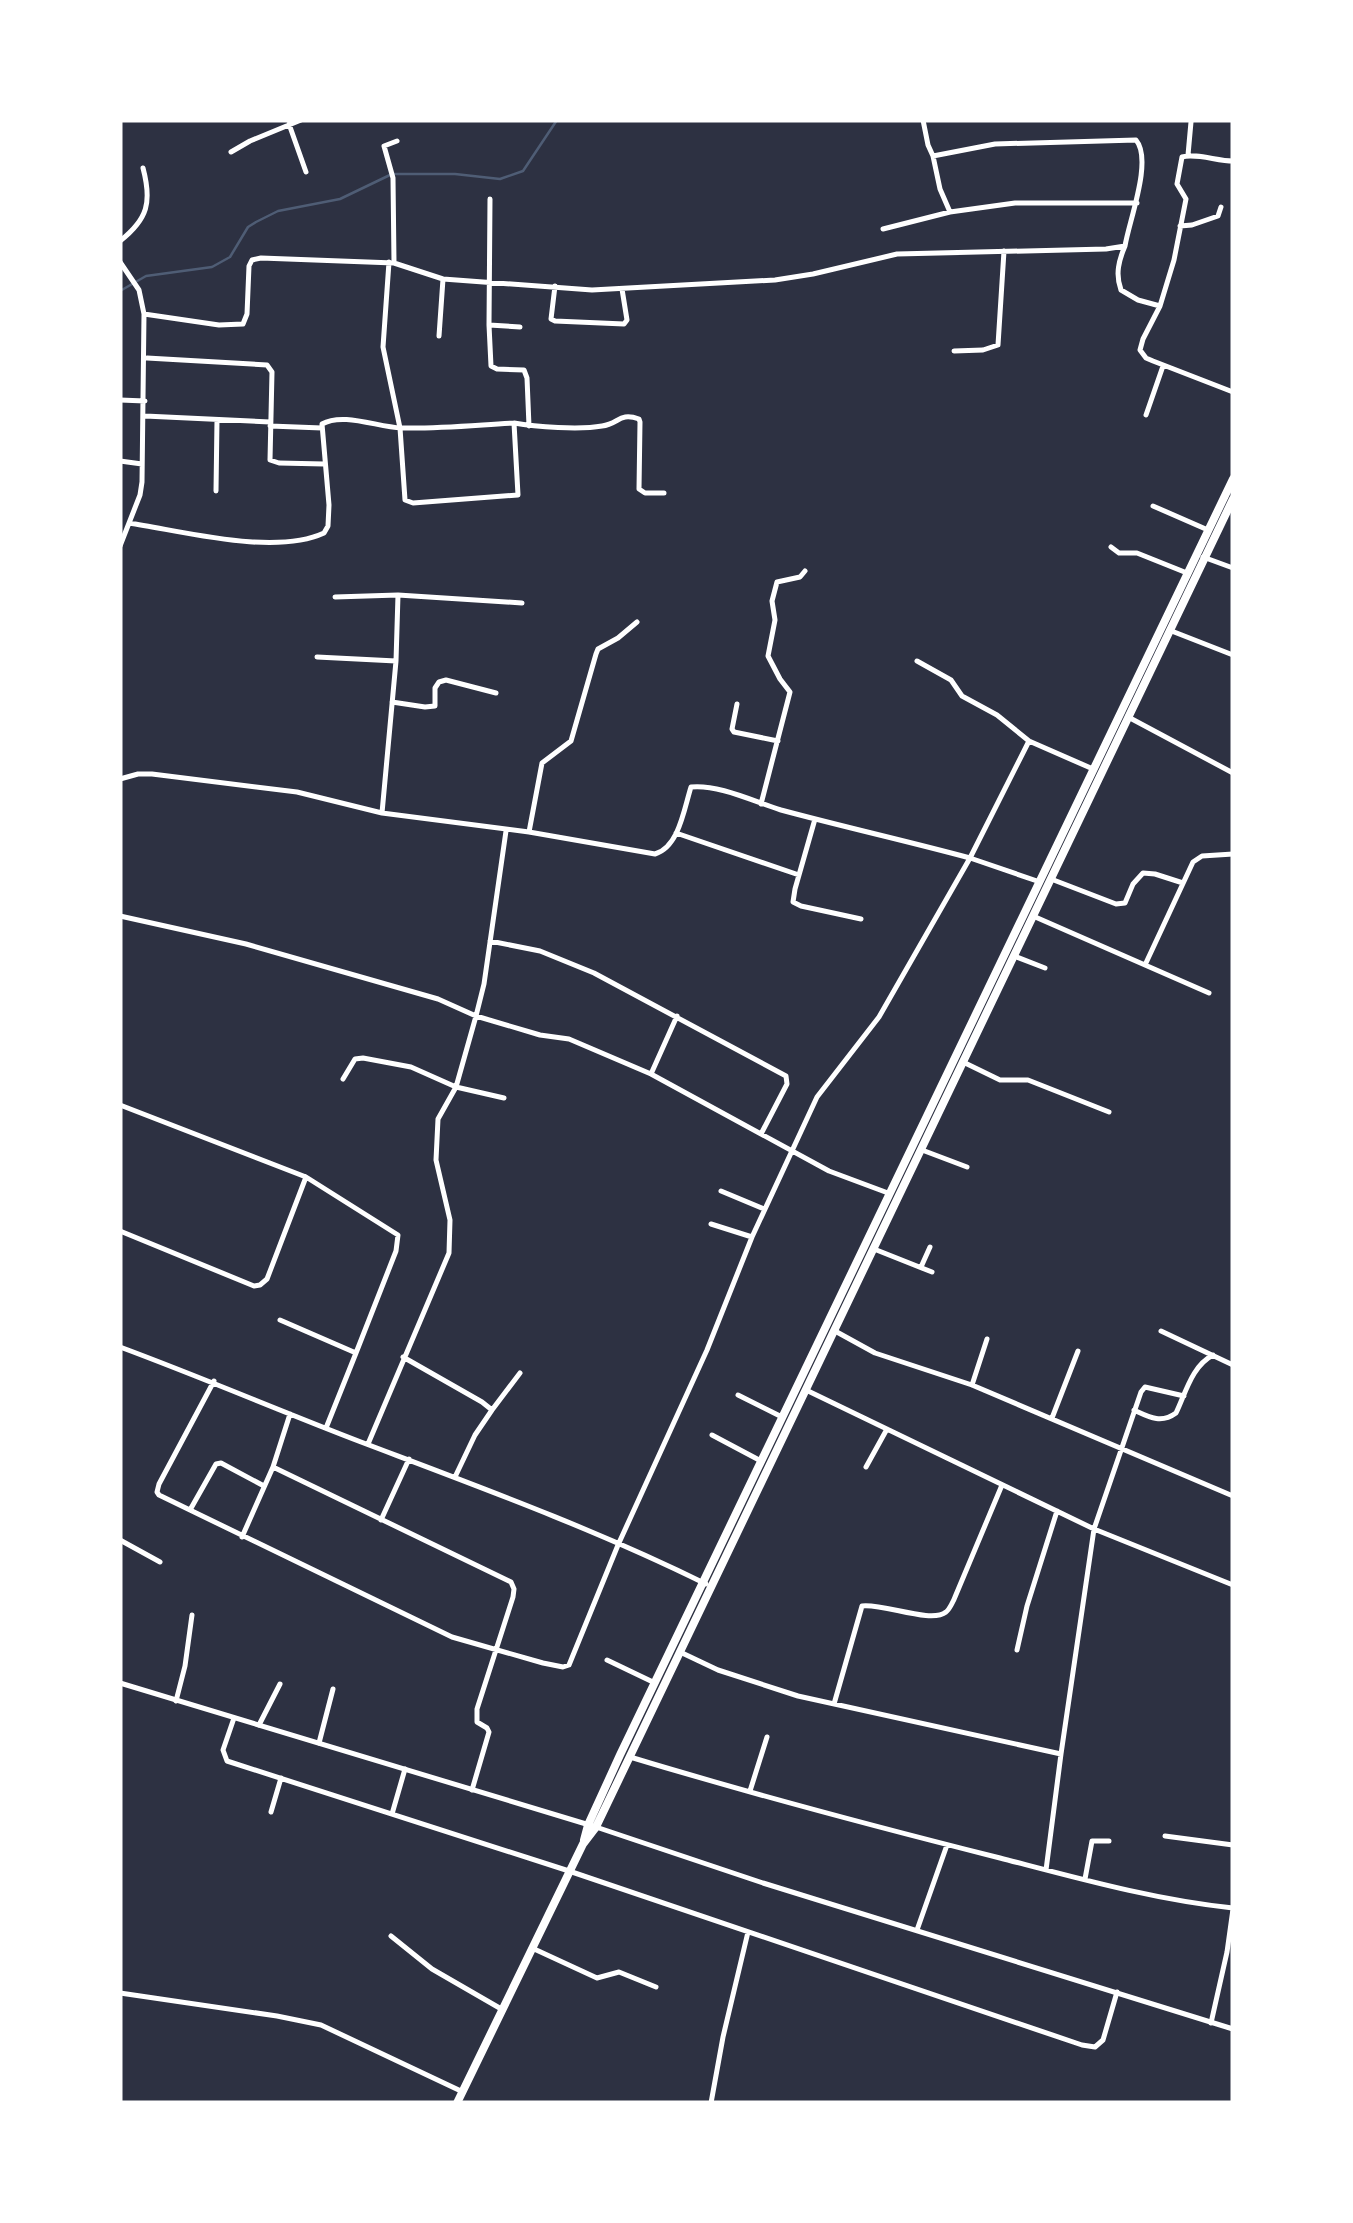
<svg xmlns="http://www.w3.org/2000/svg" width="1353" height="2223" viewBox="0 0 1353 2223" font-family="Ubuntu,sans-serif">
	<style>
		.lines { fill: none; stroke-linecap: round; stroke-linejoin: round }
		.stream { stroke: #4f5d75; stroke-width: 2.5 }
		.minor { stroke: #fff; stroke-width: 5 }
		.tertiary { stroke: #fff; stroke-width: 5 }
		.trunk { stroke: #fff; stroke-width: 8 }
	</style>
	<rect width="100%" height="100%" fill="#2d3142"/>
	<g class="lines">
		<path class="stream" d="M120 291 146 276 212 267 230 257 248 227 256 222 278 211 340 199 392 174H455L500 179 523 171 557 120"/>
		<path class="minor" d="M923 120 928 145 933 156 995 144 1136 140C1153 160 1129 221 1125 246
			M289 124 306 172
			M231 152 250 141 301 120
			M1188 155 1191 122
			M933 156 940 189 950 212 1015 203H1137
			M1233 161C1217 161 1196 153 1182 157L1177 184 1186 199 1174 260 1160 306 1143 339 1140 350 1146 358 1153 361 1233 392
			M490 199 489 325 491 366 497 369 524 370 527 378 529 426
			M1180 226 1192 225 1218 216 1221 207
			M883 229 950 212
			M120 241C148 219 152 202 143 168
			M120 262 139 290 144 314 142 482 140 495 120 546
			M389 262 383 347 400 428 405 500 413 503 518 495 514 423
			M394 262 393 178 384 146 397 141
			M555 286 551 319 555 321 624 324 627 320 622 289
			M144 314 219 325 243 324 247 314 249 266 252 260 261 258 394 263 443 279 592 290 775 280 813 274 897 254 1106 249 1125 246C1119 260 1115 274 1121 290L1138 300 1160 306
			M489 325 520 327
			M439 336 443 279
			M954 351 983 350 998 345 1004 251
			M147 358 267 365 272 372 270 460 279 463 324 464
			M120 400 145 401
			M1146 415 1163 366
			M145 416 270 422
			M270 426 322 428
			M120 461 142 464
			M216 491 217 420
			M1153 506 1208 530
			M129 523C183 531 274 556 324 533L328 526 329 505 322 424C343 412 377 427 401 428 438 429 477 425 514 423 536 427 580 430 602 426 619 424 619 412 639 419L640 422 639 489 645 493H664
			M1111 547 1119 553H1137L1187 573
			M1203 557 1233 568
			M335 597 398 595 522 603
			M1169 630 1233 655
			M317 657 396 661
			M917 661 951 680 962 696 997 715 1029 741
			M392 702 425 707 435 706V688L439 682 446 680 496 693
			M737 704 732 729 734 732 778 741
			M120 779 138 774H152L297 792 382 813 529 832 655 854C679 847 684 809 691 787 718 784 755 802 781 810 844 827 907 841 970 858L879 1017 817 1097 752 1237 707 1350 618 1545 569 1665 563 1667 543 1663 452 1637 159 1495 157 1492 159 1484 214 1381
			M761 804 790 692 780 679 768 656 775 620 772 601 777 582 800 577 805 571
			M382 813 396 661 398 595
			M815 819 795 889 793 902 801 906 861 919
			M529 832 542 763 571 741 596 654 598 649 618 638 637 622
			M676 833 799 875
			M1051 879 1116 904 1125 903 1133 884 1143 873 1155 874 1183 883
			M1040 882 970 858 1029 741 1093 769
			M120 916 246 944 438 999 476 1016 540 1035 569 1039 651 1074 829 1171 888 1193
			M1033 916 1209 993
			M490 941 540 951 594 973 786 1076 787 1084 761 1134
			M1014 956 1045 968
			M1145 965 1193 862 1202 856 1233 854
			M963 1062 1000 1080H1028L1109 1112
			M651 1074 677 1016
			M343 1079 355 1059 363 1058 411 1067 456 1087 504 1098
			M120 1105 306 1177 267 1279 260 1285 254 1286 120 1231
			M922 1150 967 1167
			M306 1177 398 1235 396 1251 356 1353
			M721 1191 764 1209
			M711 1224 752 1237
			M874 1249 932 1272
			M921 1267 930 1247
			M280 1320 356 1353 326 1428
			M835 1331 875 1353 972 1385 1233 1496
			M1161 1331 1233 1365
			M120 1347C201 1377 280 1411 361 1442 477 1486 595 1529 706 1584
			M403 1357 482 1402 492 1410 475 1435 455 1477
			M972 1385 987 1339
			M806 1390 1094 1529 1233 1585
			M738 1395 782 1417
			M492 1410 520 1373
			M1134 1410C1149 1417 1161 1424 1176 1413 1186 1392 1192 1366 1213 1355
			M1052 1418 1078 1351
			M712 1435 761 1461
			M368 1444 449 1253 450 1220 436 1160 438 1119 456 1087 476 1016 484 984 506 831
			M273 1467 290 1414
			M866 1467 887 1429
			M190 1510 216 1464 221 1463 264 1486
			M381 1520 409 1459
			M242 1537 273 1467 511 1582 514 1589 513 1597 477 1709V1722L487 1728 489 1732 472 1790
			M120 1540 160 1562
			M1017 1650 1027 1606 1057 1511
			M680 1652 718 1670 798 1696 1061 1754
			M607 1660 655 1683
			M176 1701 185 1666 192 1615
			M834 1704 862 1606C883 1603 931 1624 946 1612 949 1610 954 1600 955 1597L1002 1485
			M234 1718 223 1750 227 1761 569 1871 1082 2045 1095 2047 1103 2040 1117 1992
			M259 1725 280 1684
			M319 1743 333 1689
			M630 1757C752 1794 877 1827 1000 1858 1077 1878 1155 1900 1233 1908
			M750 1791 767 1737
			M271 1812 281 1778
			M392 1814 405 1769
			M1165 1836 1233 1845
			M1046 1870 1061 1754 1094 1529 1141 1392 1145 1387 1184 1396
			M1085 1879 1092 1841H1109
			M917 1930 947 1845
			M391 1936 432 1969 503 2010
			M532 1948 597 1978 619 1972 656 1987
			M120 1993 277 2016 321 2025 463 2092
			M1211 2023 1227 1952 1233 1909
			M711 2103 723 2037 748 1932"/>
		<path class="tertiary" d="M1130 718 1233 773
			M120 1683 596 1827 763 1883 1233 2029"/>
		<path class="trunk" d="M584 1840 588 1825 620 1755 1233 479
			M457 2103 583 1844 596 1827 1233 499"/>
	</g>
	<rect width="1353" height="2223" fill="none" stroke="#ffffff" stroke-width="245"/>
</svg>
